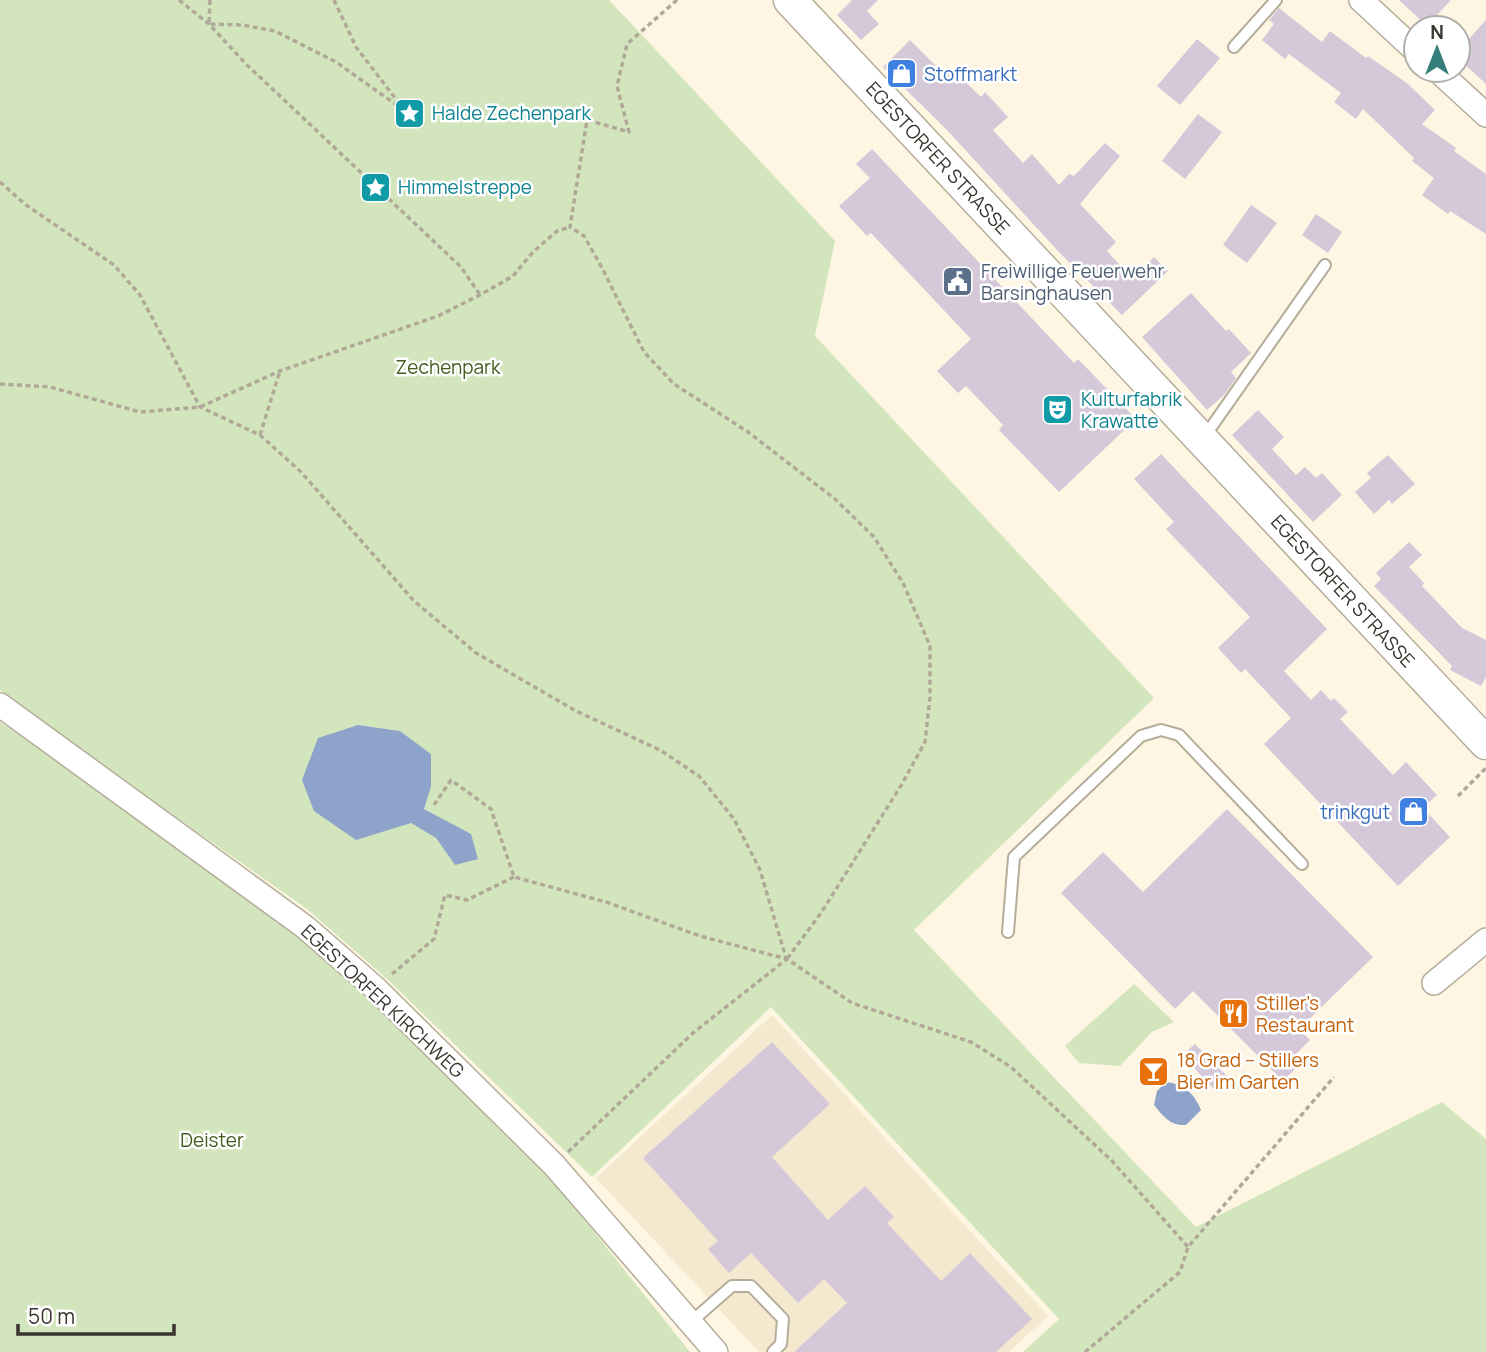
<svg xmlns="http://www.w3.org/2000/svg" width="1486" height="1352" viewBox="0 0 1486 1352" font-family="Manrope,sans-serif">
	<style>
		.built { fill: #f4e9cf }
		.green { fill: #d2e5bd; fill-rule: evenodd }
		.water { fill: #8da3ca }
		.building { fill: #d5c8d8 }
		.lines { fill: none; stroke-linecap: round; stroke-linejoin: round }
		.lane-casing { stroke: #b5ad9b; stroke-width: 14 }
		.street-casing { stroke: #b5ad9b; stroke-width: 26 }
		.secondary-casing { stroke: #b5ad9b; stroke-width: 35 }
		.path { stroke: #b0a99a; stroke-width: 3.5; stroke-dasharray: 5 3.5; stroke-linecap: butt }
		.lane { stroke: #fff; stroke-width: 10 }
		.street { stroke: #fff; stroke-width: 23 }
		.secondary { stroke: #fff; stroke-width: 32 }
		.labels { text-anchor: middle; stroke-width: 5; stroke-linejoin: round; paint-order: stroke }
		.shop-label { font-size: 19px; fill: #366cbe; stroke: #fff; text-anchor: start }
		.culture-label { font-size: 19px; fill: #0d838f; stroke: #fff; text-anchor: start }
		.street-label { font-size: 19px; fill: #39352e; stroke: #fff }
		.service-label { font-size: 19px; fill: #4e5e75; stroke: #fff; text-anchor: start }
		.park-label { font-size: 19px; fill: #435c1e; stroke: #fff }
		.food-label { font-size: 19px; fill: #c56008; stroke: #fff; text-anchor: start }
	</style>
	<rect width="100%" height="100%" fill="#fef6e2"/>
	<path class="built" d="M772 1015 1048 1316 1009 1352H759L596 1178Z"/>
	<path class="green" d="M0 0H609L835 241 815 336 1154 698 914 930 1196 1227 1442 1102 1486 1139V1352H1023L1059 1319 771 1007 592 1177 387 979 307 909 107 769 0 690ZM358 725 400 731 431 754V787L424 809 445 821 455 865 436 838 411 823Z
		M0 722 100 788 328 957 547 1173 690 1352H0Z
		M1134 984 1174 1022 1152 1032 1120 1066 1079 1063 1065 1046Z"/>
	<path class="water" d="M358 725 400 731 431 754V787L424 809 471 834 478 859 455 865 436 838 411 823 356 840 314 811 302 780 318 738Z
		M1166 1082C1184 1084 1194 1093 1201 1110L1186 1125C1170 1126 1164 1117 1154 1105L1157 1091Z"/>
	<path class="building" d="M852 0H878L867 11 879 24 861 40 837 15Z
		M1399 0H1451L1427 26Z
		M1279 8 1322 42 1330 31 1366 58 1368 56 1408 84 1435 110 1422 124 1456 148 1454 151 1486 174V234L1450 211 1448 214 1422 195 1434 178 1412 161 1414 158 1363 109 1356 119 1334 102 1341 93 1289 54 1285 59 1262 40 1274 24 1269 20Z
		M1486 20V84L1458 58V51Z
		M1197 39 1220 58 1180 105 1157 86Z
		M910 40 943 73 950 67 981 97 985 92 1008 117 993 130 1023 163 1032 154 1059 185 1069 174 1074 176 1105 143 1120 156 1080 204 1116 242 1107 251 1132 278 1154 257 1168 271 1122 315 1058 251 947 130 883 67Z
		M1198 114 1222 132 1185 179 1162 161Z
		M872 149 1074 363 1078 359 1136 419 1059 492 999 430 1003 425 966 386 958 393 937 371 971 339 871 233 867 236 839 206 870 178 856 164Z
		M1251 205 1277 223 1247 263 1223 245Z
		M1316 214 1342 232 1328 253 1302 235Z
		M1191 293 1226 331 1229 329 1251 353 1231 372 1236 378 1225 394 1207 410 1142 337Z
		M1258 410 1284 437 1272 449 1296 475 1305 467 1316 478 1322 473 1342 495 1313 522 1232 435Z
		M1161 454 1327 629 1284 671 1311 700 1321 690 1331 701 1334 698 1348 712 1340 719 1393 775 1406 762 1437 795 1423 808 1450 837 1398 886 1264 744 1291 718 1245 669 1241 673 1218 648 1250 617 1166 529 1174 522 1134 479Z
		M1388 455 1415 484 1392 504 1389 500 1374 514 1355 492 1371 478 1367 473Z
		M1409 542 1422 555 1409 567 1424 583 1422 586 1462 628 1486 640V677L1481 686 1450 670 1452 666 1374 586 1381 579 1376 573Z
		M1227 809 1373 957 1299 1029 1310 1040 1293 1057 1300 1064 1283 1081 1193 991 1175 1009 1061 893 1103 852 1143 892Z
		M772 1042 830 1104 772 1157 828 1220 865 1186 894 1217 887 1223 941 1281 970 1253 1032 1319 996 1352H794L847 1303 824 1279 798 1303 751 1253 729 1273 708 1249 718 1241 643 1158Z
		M1195 1044 1228 1077 1214 1089 1182 1055Z"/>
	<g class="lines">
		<defs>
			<path id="lane" d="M1234 47 1276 0
				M1202 436 1212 426 1325 265
				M1008 932 1014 857 1141 736 1161 730 1179 735 1302 864
				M691 1322 732 1286H751L783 1319 781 1344 773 1352"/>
			<path id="street" d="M1361 0 1416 51
				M1437 70 1486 115
				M0 705 305 927 375 988 554 1165 716 1352
				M1434 983 1486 940"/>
			<path id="secondary" d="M790 0 1486 743"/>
		</defs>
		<use href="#lane" class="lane-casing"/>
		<use href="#street" class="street-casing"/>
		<use href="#secondary" class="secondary-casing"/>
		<path class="path" d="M179 0 209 24 246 64 461 267 480 295
			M210 0 209 24 242 25 275 31 336 62 405 111
			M334 0 356 47 402 107
			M677 0 627 44 617 86 629 132 587 120 570 227 584 236 601 266 644 352 674 384 748 432 835 499 874 537 903 583 930 646V698L925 742 902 784 821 913 787 959
			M0 182 26 205 114 265 140 295 200 407 260 435 301 472 414 601 476 653 576 711 660 750 699 776 734 819 760 870 786 958
			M0 384 50 387 140 412 200 407 280 371 438 316 480 295 513 276 533 252 557 231 570 227
			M260 435 280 371
			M1458 796 1486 768
			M434 805 451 780 491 809 514 877 606 902 700 936 787 959
			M392 974 434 939 445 895 467 900 514 877
			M568 1152 693 1033 787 959 852 1003 971 1042 1011 1067 1112 1161 1188 1247
			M1085 1352 1180 1272 1188 1247 1334 1077"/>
		<use href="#lane" class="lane"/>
		<use href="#street" class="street"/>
		<use href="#secondary" class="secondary"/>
	</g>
	<defs>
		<symbol id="shop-square" viewBox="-11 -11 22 22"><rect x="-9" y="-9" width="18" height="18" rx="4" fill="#3f7fe0" stroke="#fff"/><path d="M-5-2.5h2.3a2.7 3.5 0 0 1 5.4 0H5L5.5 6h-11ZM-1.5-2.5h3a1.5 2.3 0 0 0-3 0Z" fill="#fff"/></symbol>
		<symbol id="sight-square" viewBox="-11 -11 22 22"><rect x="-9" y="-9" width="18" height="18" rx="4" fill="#0f9aa8" stroke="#fff"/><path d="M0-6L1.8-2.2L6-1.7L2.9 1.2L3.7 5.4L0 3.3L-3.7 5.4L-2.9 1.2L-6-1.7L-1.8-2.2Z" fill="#fff"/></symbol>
		<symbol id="civic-square" viewBox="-11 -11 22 22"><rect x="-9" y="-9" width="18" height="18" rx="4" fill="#5c6f8a" stroke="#fff"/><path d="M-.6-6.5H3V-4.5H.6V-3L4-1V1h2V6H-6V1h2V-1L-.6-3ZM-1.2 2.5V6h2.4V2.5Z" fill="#fff"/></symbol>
		<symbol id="theatre-square" viewBox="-11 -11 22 22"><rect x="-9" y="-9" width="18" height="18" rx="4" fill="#0f9aa8" stroke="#fff"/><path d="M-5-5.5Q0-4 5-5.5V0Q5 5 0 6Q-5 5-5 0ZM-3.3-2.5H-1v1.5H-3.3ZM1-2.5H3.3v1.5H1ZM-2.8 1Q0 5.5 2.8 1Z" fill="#fff"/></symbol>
		<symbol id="restaurant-square" viewBox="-11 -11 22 22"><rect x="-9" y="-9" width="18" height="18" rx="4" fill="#e8710a" stroke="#fff"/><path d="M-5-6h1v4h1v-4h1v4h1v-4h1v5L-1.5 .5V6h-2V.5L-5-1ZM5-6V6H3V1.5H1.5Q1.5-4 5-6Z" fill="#fff"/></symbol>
		<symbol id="bar-square" viewBox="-11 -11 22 22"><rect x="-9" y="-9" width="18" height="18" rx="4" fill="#e8710a" stroke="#fff"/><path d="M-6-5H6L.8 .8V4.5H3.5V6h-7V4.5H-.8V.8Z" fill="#fff"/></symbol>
	</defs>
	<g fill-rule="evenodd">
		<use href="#shop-square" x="884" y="56" width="35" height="35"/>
		<use href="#sight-square" x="392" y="96" width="35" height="35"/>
		<use href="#sight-square" x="358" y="170" width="35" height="35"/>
		<use href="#civic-square" x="940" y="264" width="35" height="35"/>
		<use href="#theatre-square" x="1040" y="392" width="35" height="35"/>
		<use href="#shop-square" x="1396" y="794" width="35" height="35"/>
		<use href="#restaurant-square" x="1216" y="996" width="35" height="35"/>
		<use href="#bar-square" x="1136" y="1054" width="35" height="35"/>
	</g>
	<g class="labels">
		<g class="shop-label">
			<text x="924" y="81">Stoffmarkt</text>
			<text x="1390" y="819" text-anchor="end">trinkgut</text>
		</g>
		<g class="culture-label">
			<text x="432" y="120">Halde Zechenpark</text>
			<text x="398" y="194">Himmelstreppe</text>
			<text x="1081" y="406">Kulturfabrik<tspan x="1081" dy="22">Krawatte</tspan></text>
		</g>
		<g class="street-label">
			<text transform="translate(938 158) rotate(47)" y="7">EGESTORFER STRASSE</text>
			<text transform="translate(1343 591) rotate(47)" y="7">EGESTORFER STRASSE</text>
			<text transform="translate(383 1001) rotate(43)" y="7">EGESTORFER KIRCHWEG</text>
		</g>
		<g class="service-label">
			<text x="981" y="278">Freiwillige Feuerwehr<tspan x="981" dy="22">Barsinghausen</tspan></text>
		</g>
		<g class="park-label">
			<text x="448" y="374">Zechenpark</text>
			<text x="212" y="1147">Deister</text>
		</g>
		<g class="food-label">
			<text x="1256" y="1010">Stiller's<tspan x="1256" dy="22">Restaurant</tspan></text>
			<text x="1177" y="1067">18 Grad – Stillers<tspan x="1177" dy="22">Bier im Garten</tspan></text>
		</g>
	</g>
	<g transform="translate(1437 49)"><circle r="33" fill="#ffffff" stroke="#b0aeab" stroke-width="2"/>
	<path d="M0-5L12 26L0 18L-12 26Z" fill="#367e7a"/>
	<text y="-10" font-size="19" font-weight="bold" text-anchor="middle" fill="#39352e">N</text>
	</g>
	<path d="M18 1324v10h156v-10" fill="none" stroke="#39352e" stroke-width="3.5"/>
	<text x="28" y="1324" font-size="21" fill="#39352e" stroke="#ffffff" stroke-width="5" paint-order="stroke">50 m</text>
</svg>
